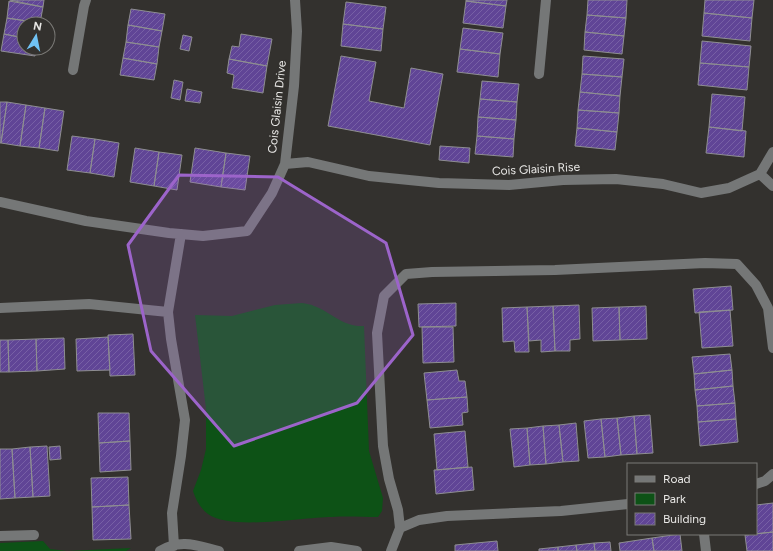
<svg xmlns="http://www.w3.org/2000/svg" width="773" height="551" viewBox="0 0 773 551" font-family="Figtree,sans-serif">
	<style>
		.green { fill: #0d5216 }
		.building { fill: url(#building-hatch); stroke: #8e8e91 }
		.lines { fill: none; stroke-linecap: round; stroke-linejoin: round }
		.minor { stroke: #757777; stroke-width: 10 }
		.marked { fill: #9c64ca; fill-opacity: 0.2; stroke: #9c64ca; stroke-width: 3; stroke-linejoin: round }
		.labels { text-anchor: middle; stroke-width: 4; stroke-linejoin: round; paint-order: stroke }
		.street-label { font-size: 12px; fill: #e8e7e5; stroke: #33312e }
	</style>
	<defs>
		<pattern id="building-hatch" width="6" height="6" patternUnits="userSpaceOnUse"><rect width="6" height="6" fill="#604596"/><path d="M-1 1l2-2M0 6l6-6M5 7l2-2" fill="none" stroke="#7760a5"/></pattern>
	</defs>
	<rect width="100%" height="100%" fill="#33312e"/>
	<path class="green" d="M302 303C306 304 311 304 314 306 333 313 342 327 364 326L369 451 383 498 382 511 378 517C363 517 347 516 332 517 303 517 231 531 208 514 200 508 196 500 193 491L201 470 206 449V409L195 315 232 316 275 305Z
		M43 541 50 549 67 551 131 548 126 551H0V543Z"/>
	<path class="building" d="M10 0H44L43 7Z
		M466 0H507L506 6 466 1Z
		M588 0H627L626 18 587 15Z
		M705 0H754L752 18 704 13Z
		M9 1 43 7 40 23 7 18Z
		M466 1 506 6 503 28 463 23Z
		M346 2 386 7 383 29 343 24Z
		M131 9 165 14 162 31 128 25Z
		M704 13 752 18 750 41 702 36Z
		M587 15 626 18 624 36 585 32Z
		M7 18 40 23V24H24V38L4 34Z
		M343 24 383 29 381 51 341 46Z
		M128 25 162 31 159 47 126 42Z
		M463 28 503 33 500 54 460 49Z
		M585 32 624 36 622 54 584 50Z
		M4 34 24 38V48H36L35 56 1 51Z
		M241 34 272 39 267 66 229 59 232 46 239 47Z
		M183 35 192 37 189 51 180 49Z
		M702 41 751 46 749 67 700 63Z
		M126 42 159 47 157 64 123 58Z
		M460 49 500 54 498 77 457 72Z
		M341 56 376 62 369 101 404 108 411 68 443 74 430 145 328 126Z
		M583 56 624 59 622 77 582 74Z
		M123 58 157 64 154 80 120 75Z
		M229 59 267 66 263 93 232 88 234 75 227 73Z
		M700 63 749 67 747 90 698 85Z
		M582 74 622 77 620 96 580 92Z
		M174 80 183 82 180 100 171 98Z
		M482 81 519 84 517 102 480 99Z
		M187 89 202 92 200 103 185 101Z
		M580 92 620 96 619 113 578 110Z
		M712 94 745 97 742 131 709 127Z
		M480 99 517 102 516 120 478 117Z
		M0 102H7L1 143H0Z
		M7 102 26 105 20 146 1 143Z
		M26 105 45 108 39 148 20 146Z
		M45 108 64 111 58 151 39 148Z
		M578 110 619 113 617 132 577 128Z
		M478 117 516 120 514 139 477 136Z
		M709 127 746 131 744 157 706 153Z
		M577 128 617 132 615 150 575 146Z
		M72 136 95 139 90 173 67 170Z
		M477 136 514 139 513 157 475 154Z
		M95 139 119 143 114 177 90 173Z
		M440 146 470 148 469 163 439 160Z
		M135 148 159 152 154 186 130 182Z
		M195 148 226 153 221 187 190 182Z
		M159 152 182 155 177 190 154 186Z
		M226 153 250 156 245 190 221 187Z
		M731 286 733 310 695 313 693 289Z
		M456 303V326L419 327 418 304Z
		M579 305 580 339 570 340V351H555L553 306Z
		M553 306 555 351 541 352V340L529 341 527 307Z
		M646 306 647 339 620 340 619 307Z
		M527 307 529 352H515L514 341 503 342 502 308Z
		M619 307 620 340 593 341 592 308Z
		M730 310 733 346 702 348 699 312Z
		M422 327H453L454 362 423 363Z
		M133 334 135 375 110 376 108 335Z
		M108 337 110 370 77 371 76 339Z
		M64 338 65 369 37 371 36 339Z
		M36 339 37 371 9 372 8 340Z
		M0 340H8L9 372H0Z
		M730 354 732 370 694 374 692 357Z
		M457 370 459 381H465L467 397 427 400 424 373Z
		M732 370 733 386 695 390 694 374Z
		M733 386 735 403 697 406 695 390Z
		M467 397 468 412 462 413 463 425 430 428 427 400Z
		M735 403 736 419 698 422 697 406Z
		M98 413H129L130 441 99 443Z
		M650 415 653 453 637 454 634 416Z
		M634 416 637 454 621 455 617 418Z
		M617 418 621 455 605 457 601 419Z
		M601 419 605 457 588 458 584 421Z
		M736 419 738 442 700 446 698 422Z
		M576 423 579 461 563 462 559 425Z
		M559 425 563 462 546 464 543 426Z
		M543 426 546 464 530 465 527 428Z
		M527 428 530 465 514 467 510 429Z
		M465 431 468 467 437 470 434 434Z
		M130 441 131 470 100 472 99 443Z
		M47 446 50 496 33 497 30 447Z
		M60 446 61 459 50 460 49 447Z
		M30 447 33 497 15 498 12 449Z
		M0 449H12L15 498 0 499Z
		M472 467 474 490 436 494 434 470Z
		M128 477 129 505 92 507 91 478Z
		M773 503V532L745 535V534H756V505Z
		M129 505 131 539 93 540 92 507Z
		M773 532V551H747L745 535Z
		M680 534 682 551H654L652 538Z
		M652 538 654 551H620L619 543Z
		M497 541 498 551H455V545Z
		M610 542 611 551H595L594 543Z
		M594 543 595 551H577L576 545Z
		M576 545 577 551H558V547Z
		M558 547V551H539V549Z"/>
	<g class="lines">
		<path class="minor" d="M73 70 84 6 86 0
			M539 74 546 0
			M285 164 308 162 369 176 439 183 509 185 563 180 616 179 663 184 701 193 729 188 760 174 773 152
			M760 174 773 186
			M0 202 86 221 169 233 203 236 247 231 272 193 285 164 294 86 297 31 295 0
			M0 308 89 304 168 312
			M756 484 765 481 773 474
			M400 528 419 520 447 516 561 511 628 504
			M704 534 706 551
			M0 536 34 535
			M174 546 172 513 181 456 185 420 171 339 168 312 181 234
			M160 551C181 538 198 546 219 551
			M299 551 331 547 357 551
			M391 551 400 528 398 510 389 479 383 446 377 333 384 296 406 274 432 272 555 270 705 263 737 264 756 285 768 308 773 348"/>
	</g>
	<path class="marked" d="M179 175 278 177 386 243 413 335 357 403 234 446 151 351 128 245Z"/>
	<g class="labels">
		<g class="street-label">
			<text transform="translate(277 107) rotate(-84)" y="4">Cois Glaisin Drive</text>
			<text transform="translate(536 169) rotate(-3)" y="4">Cois Glaisin Rise</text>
		</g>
	</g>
	<rect x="627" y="463" width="130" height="72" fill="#33312e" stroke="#7b7a77"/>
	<rect x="635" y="476" width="20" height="6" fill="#757777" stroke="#7b7a77"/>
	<text x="663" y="483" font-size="12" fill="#e8e7e5">Road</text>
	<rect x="635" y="493" width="20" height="12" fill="#0d5216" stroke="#7b7a77"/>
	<text x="663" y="503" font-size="12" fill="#e8e7e5">Park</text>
	<rect x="635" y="513" width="20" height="12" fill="url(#building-hatch)" stroke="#7b7a77"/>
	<text x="663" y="523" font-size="12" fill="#e8e7e5">Building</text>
	<g transform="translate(36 36) rotate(10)"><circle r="19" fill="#33312e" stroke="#7b7a77"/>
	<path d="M0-3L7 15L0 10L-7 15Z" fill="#70c2f4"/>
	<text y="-6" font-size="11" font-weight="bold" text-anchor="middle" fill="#e8e7e5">N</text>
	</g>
</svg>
